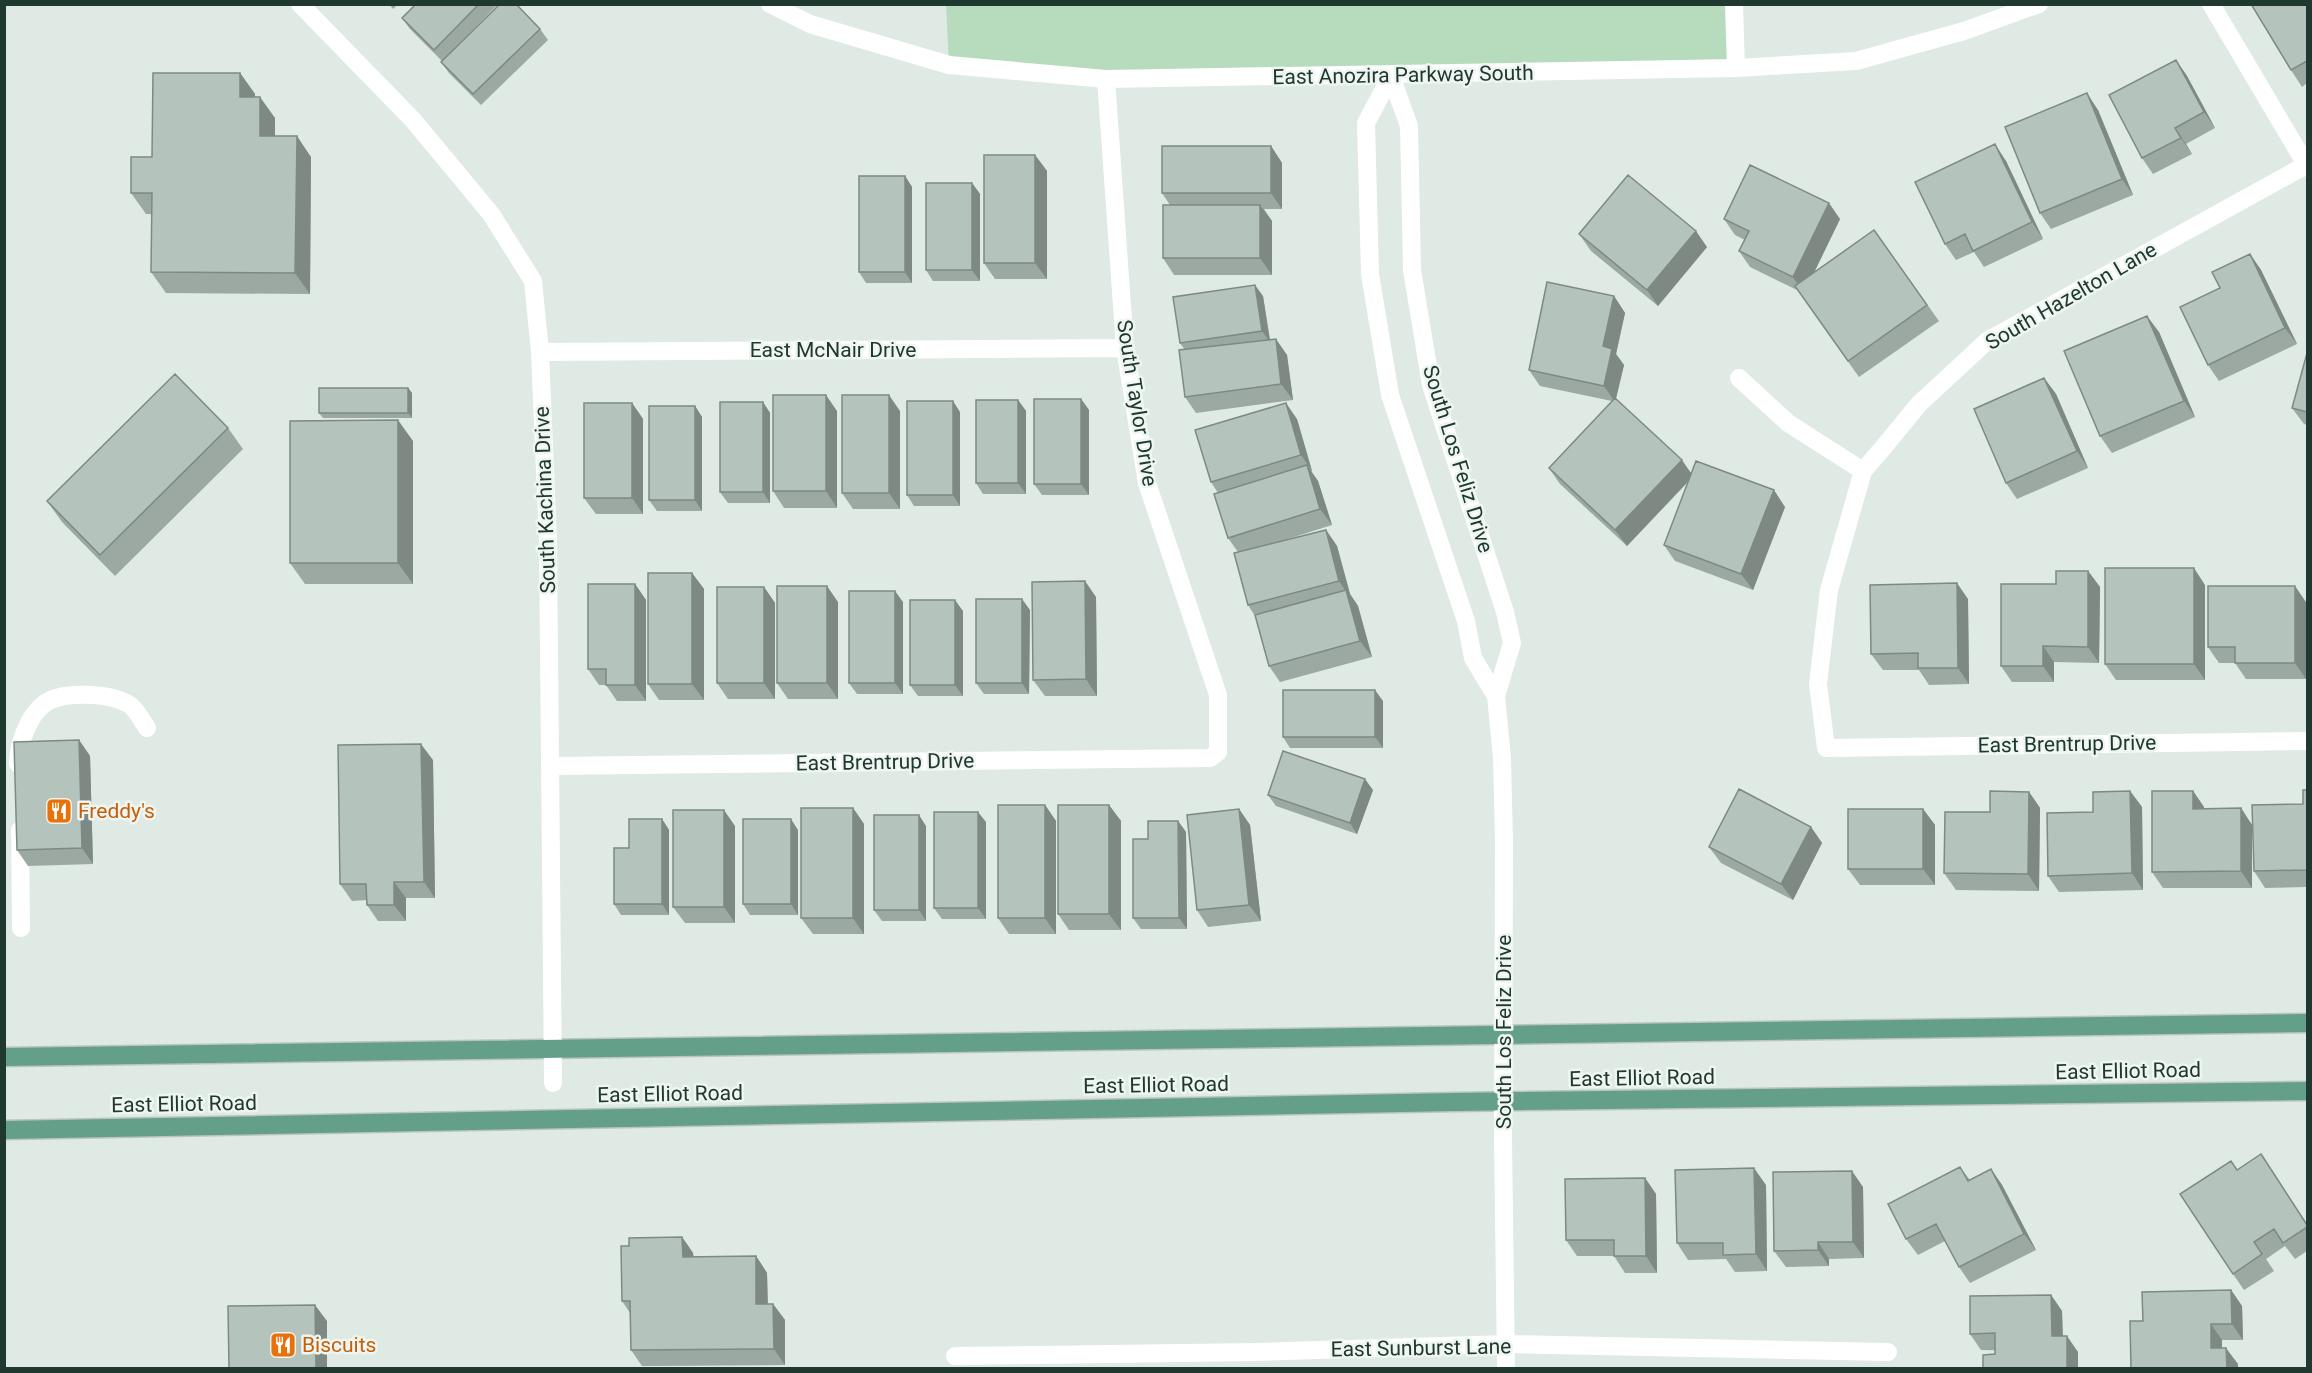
<svg xmlns="http://www.w3.org/2000/svg" width="2312" height="1373" viewBox="0 0 2312 1373" font-family="Roboto,sans-serif">
	<style>
		.green { fill: #b7dbbd }
		.lines { fill: none; stroke-linecap: round; stroke-linejoin: round }
		.major-casing { stroke: #bcc4c1; stroke-width: 21 }
		.minor { stroke: #fff; stroke-width: 18 }
		.major { stroke: #649f89; stroke-width: 18 }
		.wall { fill: #9ba9a2 }
		.shaded-wall { fill: #7e8984 }
		.building { fill: #b4c4bc; stroke: #7e8984; stroke-width: 1.5 }
		.labels { text-anchor: middle; stroke-width: 5; stroke-linejoin: round; paint-order: stroke }
		.street-label { font-size: 21px; fill: #203930; stroke: #eff6f2 }
		.food-label { font-size: 21px; fill: #c56008; stroke: #eff6f2; text-anchor: start }
	</style>
	<rect width="100%" height="100%" fill="#deeae3"/>
	<path class="green" d="M946 5H1734L1736 68 1106 79 949 65Z"/>
	<g class="lines">
		<defs>
			<path id="major" d="M4 1057 2308 1023
				M4 1130 1454 1102 2308 1091"/>
		</defs>
		<use href="#major" class="major-casing"/>
		<path class="minor" d="M300 4 413 120 491 214 533 281 540 352 548 542 553 1083
			M770 4 810 24 949 65 1106 79 1736 68 1856 61 1964 31 2039 4
			M1734 4 1736 68
			M2211 4 2308 168
			M1391 76 1409 126 1412 270 1431 385 1505 612 1512 643 1496 696 1502 758 1504 842 1503 1139 1506 1368
			M1391 76 1366 123 1370 274 1390 395 1466 621 1473 658 1496 696
			M2308 164 1987 341 1919 404 1882 449 1863 471 1829 590 1818 684 1826 748 2308 741
			M540 352 1125 348
			M1739 378 1788 423 1863 471
			M18 764C18 745 28 716 44 704 62 690 111 693 130 705 137 710 142 721 147 728
			M551 766 1210 758 1218 752V695L1147 483 1125 348 1106 79
			M20 830 21 928
			M955 1356 1255 1352 1506 1344 1888 1352"/>
		<use href="#major" class="major"/>
	</g>
	<path class="wall" d="M389 4H398L393 9Z
		M416 4H498L442 61 410 29 402 18Z
		M2307 4V83L2302 87 2291 70Z
		M540 29 548 40 481 105 449 73 441 62Z
		M2176 60 2187 76 2215 128 2186 144 2192 154 2153 174 2142 158Z
		M240 73 255 94V97L275 118V136L311 157 310 294 166 293 151 272 152 214H146L131 193 152 157Z
		M2098 110 2133 195 2051 229 2040 213Z
		M1271 146 1282 163V209H1264L1272 221V275H1174L1163 258 1170 205 1162 193Z
		M1035 155 1047 171V279H995L984 263Z
		M2006 161 2043 239 1984 267 1974 252 1956 260 1945 244Z
		M905 176 912 187V283H866L859 272Z
		M972 183 980 194V281H933L926 270Z
		M1724 219H1840L1814 273 1874 230 1939 321 1859 377 1797 290 1750 267 1739 251 1745 240 1735 235Z
		M1579 234 1707 247 1658 306 1591 251Z
		M2250 254 2261 270 2297 344 2219 381 2208 365 2220 288Z
		M1263 296 1270 339 1287 355 1293 400 1196 413 1185 397V350L1180 343Z
		M1614 296 1625 313 1616 354 1624 365 1616 399 1691 473 1785 507 1753 590 1675 561 1664 545 1689 481 1627 546 1560 484 1549 468 1612 401 1540 386 1529 370Z
		M2159 332 2195 417 2112 453 2100 436Z
		M2307 353V425L2304 424 2292 408Z
		M2044 378 2056 394 2088 468 2017 499 2006 483Z
		M408 388 412 393V418H323L319 413Z
		M1081 399 1089 410V495H1042L1034 484Z
		M1018 400 1026 411V494H983L976 483Z
		M763 402 770 413V503H728L720 492Z
		M632 403 643 419V514H596L584 498Z
		M695 406 702 417V511H657L649 500Z
		M837 411V508H784L773 491Z
		M900 411V509H853L842 493Z
		M960 412V506H914L907 495Z
		M1297 419 1312 471 1311 472 1318 481 1332 525 1272 544 1326 530 1337 546 1350 594 1358 606 1372 657 1280 682 1269 666 1255 616 1248 605 1238 552 1228 538 1218 493 1211 482Z
		M228 428 243 449 115 576 62 522 47 501Z
		M413 441V584H305L290 563Z
		M2088 571 2100 587 2099 663 2054 662V682H2012L2001 666 2056 584Z
		M692 573 704 589V700H659L648 684Z
		M635 584 646 600V701H617L606 685H599L588 669Z
		M2205 585V680H2116L2105 664Z
		M764 587 775 603V699H728L717 683Z
		M1096 597 1097 696H1045L1033 680Z
		M1968 599 1969 684 1929 685 1919 670H1883L1871 654Z
		M838 602V699H788L777 683Z
		M903 602V694H857L849 683Z
		M2306 602V679H2246L2235 663H2219L2208 647Z
		M1030 610 1029 694H984L976 683Z
		M963 611V696H918L910 685Z
		M1383 701V748H1290L1283 737Z
		M79 740 90 756 93 864 28 866 17 850Z
		M433 760 435 898H406V921H378L367 905V900L352 901 340 884Z
		M1373 790 1357 834 1276 806 1268 795Z
		M2307 790V887L2265 888 2254 871 2303 804Z
		M2130 791 2142 807 2143 890 2059 892 2048 876 2093 812Z
		M2193 791 2204 807V809L2241 808 2252 825V888H2163L2152 872Z
		M2029 792 2040 808 2039 891 1956 890 1944 873 1990 812Z
		M1045 805 1056 821V934H1009L998 918Z
		M1109 805 1121 821V930H1069L1058 914Z
		M853 808 864 824V934H813L801 918Z
		M1239 809 1250 825 1261 921 1208 927 1197 910Z
		M1923 809 1935 825V885H1860L1848 869Z
		M662 819 669 830V915H621L614 904Z
		M1178 821 1186 832 1187 929H1141L1133 918 1148 839Z
		M986 822V919H942L934 908Z
		M735 826V923H685L673 907Z
		M926 826V921H882L874 910Z
		M1811 827 1822 843 1793 900 1721 863 1709 847Z
		M798 830V915H750L743 904Z
		M1960 1167 1970 1180 1991 1169 2002 1185 2036 1250 1970 1283 1959 1267 1945 1241 1918 1255 1906 1239Z
		M2237 1170H2272L2307 1224V1251L2295 1259 2285 1246 2266 1259 2274 1271 2244 1290 2233 1274Z
		M1645 1178 1656 1194 1657 1273H1625L1614 1256H1577L1566 1240Z
		M1766 1185 1767 1271 1735 1272 1726 1259 1688 1260 1677 1243Z
		M1863 1187 1864 1258 1829 1259V1266L1786 1267 1774 1251Z
		M682 1237 693 1253 694 1257 756 1256 767 1273 768 1304H773L785 1320V1365L642 1366 631 1350 630 1313 622 1301 629 1246Z
		M2231 1290 2242 1306 2243 1340H2222V1348L2238 1364V1368H2131L2143 1321Z
		M2051 1295 2062 1311 2063 1336 2078 1352 1981 1350 1970 1334Z"/>
	<path class="shaded-wall" d="M2176 60 2187 76 2215 128 2204 112Z
		M240 73 255 94V118L240 97Z
		M2087 93 2098 110 2133 195 2122 179Z
		M260 97 275 118V157L260 136Z
		M2175 128 2186 144 2192 154 2181 138Z
		M297 136 311 157 310 294 295 273Z
		M1995 144 2006 161 2043 239 2032 222Z
		M1271 146 1282 163V209L1271 193Z
		M1035 155 1047 171V279L1035 263Z
		M905 176 912 187V283L905 272Z
		M972 183 980 194V281L972 270Z
		M1829 203 1840 219 1804 293 1793 277Z
		M1260 205 1272 221V275L1260 258Z
		M1696 231 1707 247 1658 306 1647 290Z
		M2250 254 2261 270 2297 344 2285 328Z
		M1255 285 1263 296 1270 342 1262 331Z
		M1614 296 1625 313 1616 354 1624 365 1615 402 1604 386 1603 346Z
		M2147 316 2159 332 2195 417 2184 401Z
		M1276 339 1287 355 1293 400 1281 384Z
		M2044 378 2056 394 2088 468 2077 451Z
		M408 388 412 393V418L408 413Z
		M826 395 837 411V508L826 491Z
		M889 395 900 411V509L889 493Z
		M1081 399 1089 410V495L1081 484Z
		M1018 400 1026 411V494L1018 483Z
		M953 401 960 412V506L953 495Z
		M763 402 770 413V503L763 492Z
		M632 403 643 419V514L632 498Z
		M1286 403 1297 419 1312 471 1301 455Z
		M695 406 702 417V511L695 500Z
		M398 420 413 441V584L398 563Z
		M1682 460 1693 476 1627 546 1615 530Z
		M1307 465 1318 481 1332 525 1320 509Z
		M1774 490 1785 507 1753 590 1741 574Z
		M1326 530 1337 546 1350 594 1358 606 1372 657 1360 641 1347 593 1339 581Z
		M2194 568 2205 585V680L2194 664Z
		M2088 571 2100 587 2099 663 2088 647Z
		M692 573 704 589V700L692 684Z
		M1085 581 1096 597 1097 696 1086 679Z
		M1957 583 1968 599 1969 684 1958 668Z
		M635 584 646 600V701L635 685Z
		M827 586 838 602V699L827 683Z
		M2295 586 2306 602V679L2295 663Z
		M764 587 775 603V699L764 683Z
		M895 591 903 602V694L895 683Z
		M1022 599 1030 610 1029 694 1022 683Z
		M955 600 963 611V696L955 685Z
		M2043 646 2054 662V682L2043 666Z
		M1375 690 1383 701V748L1375 737Z
		M79 740 90 756 93 864 82 848Z
		M421 744 433 760 435 898 424 882Z
		M1365 779 1373 790 1357 834 1350 823Z
		M2130 791 2142 807 2143 890 2132 873Z
		M2193 791 2204 807V825L2193 809Z
		M2029 792 2040 808 2039 891 2028 874Z
		M1045 805 1056 821V934L1045 918Z
		M1109 805 1121 821V930L1109 914Z
		M853 808 864 824V934L853 918Z
		M2241 808 2252 825V888L2241 871Z
		M1239 809 1250 825 1261 921 1249 905Z
		M1923 809 1935 825V885L1923 869Z
		M724 810 735 826V923L724 907Z
		M978 812 986 822V919L978 908Z
		M919 815 926 826V921L919 910Z
		M662 819 669 830V915L662 904Z
		M791 819 798 830V915L791 904Z
		M1178 821 1186 832 1187 929 1179 918Z
		M1811 827 1822 843 1793 900 1781 884Z
		M394 882 406 898V921L394 905Z
		M1754 1168 1766 1185 1767 1271 1756 1254Z
		M1991 1169 2002 1185 2036 1250 2024 1234Z
		M1852 1171 1863 1187 1864 1258 1853 1242Z
		M1645 1178 1656 1194 1657 1273 1646 1256Z
		M682 1237 693 1253 694 1273 683 1257Z
		M1818 1242 1829 1259V1266L1818 1250Z
		M756 1256 767 1273 768 1320 756 1304Z
		M2231 1290 2242 1306 2243 1340 2232 1324Z
		M2051 1295 2062 1311 2063 1352 2052 1336Z
		M773 1304 785 1320V1365L774 1349Z
		M315 1305 327 1321V1368H316Z
		M2211 1324 2222 1340V1364L2211 1348Z
		M2067 1336 2078 1352V1368H2067Z
		M2226 1348 2238 1364V1368H2227Z"/>
	<path class="building" d="M416 4H479L434 50 402 18Z
		M500 4H516L540 29 473 94 441 62Z
		M2251 4H2307V61L2291 70Z
		M2176 60 2204 112 2175 128 2181 138 2142 158 2109 95Z
		M153 73H240V97H260V136H297L295 273 151 272 152 193H131V157H152Z
		M2087 93 2122 179 2040 213 2005 127Z
		M1995 144 2032 222 1973 251 1965 234 1945 244 1915 182Z
		M1162 146H1271V193H1162Z
		M984 155H1035V263H984Z
		M1750 165 1829 203 1793 277 1739 251 1749 231 1724 219Z
		M1628 175 1696 231 1647 290 1579 234Z
		M859 176H905V272H859Z
		M926 183H972V270H926Z
		M1163 205H1260V258H1163Z
		M1874 230 1927 305 1848 361 1795 286Z
		M2250 254 2285 328 2208 365 2180 307 2220 288 2212 272Z
		M1547 282 1614 296 1603 346 1612 349 1604 386 1529 370Z
		M1255 285 1262 331 1180 343 1173 297Z
		M2147 316 2184 401 2100 436 2064 351Z
		M1276 339 1281 384 1185 397 1179 350Z
		M2307 353V412L2292 408Z
		M175 374 228 428 100 555 47 501Z
		M2044 378 2077 451 2006 483 1974 409Z
		M319 388H408V413H319Z
		M773 395H826V491H773Z
		M842 395H889V493H842Z
		M1615 398 1682 460 1615 530 1549 468Z
		M1034 399H1081V484H1034Z
		M976 400H1018V483H976Z
		M907 401H953V495H907Z
		M720 402H763V492H720Z
		M584 403H632V498H584Z
		M1286 403 1301 455 1211 482 1195 430Z
		M649 406H695V500H649Z
		M398 420V563H290V421Z
		M1696 461 1774 490 1741 574 1664 545Z
		M1307 465 1320 509 1228 538 1214 494Z
		M1326 530 1339 581 1248 605 1234 553Z
		M2105 568H2194V664H2105Z
		M2056 571H2088V647L2043 646V666H2001V584H2056Z
		M648 573H692V684H648Z
		M1085 581 1086 679 1033 680 1032 582Z
		M1957 583 1958 668H1918V653L1871 654 1870 585Z
		M588 584H635V685H606V669H588Z
		M777 586H827V683H777Z
		M2208 586H2295V663H2235V647H2208Z
		M717 587H764V683H717Z
		M1346 590 1360 641 1269 666 1255 615Z
		M849 591H895V683H849Z
		M976 599H1022V683H976Z
		M910 600H955V685H910Z
		M1283 690H1375V737H1283Z
		M79 740 82 848 17 850 14 742Z
		M421 744 424 882H394V905H367L366 884H340L338 745Z
		M1283 751 1365 779 1350 823 1268 795Z
		M1739 789 1811 827 1781 884 1709 847Z
		M2303 790H2307V870L2254 871 2252 805 2303 804Z
		M1990 791 2029 792 2028 874 1944 873 1945 812H1990Z
		M2130 791 2132 873 2048 876 2047 813 2093 812V792Z
		M2152 791H2193V809L2241 808V871L2152 872Z
		M998 805H1045V918H998Z
		M1058 805H1109V914H1058Z
		M801 808H853V918H801Z
		M1239 809 1249 905 1197 910 1187 815Z
		M1848 809H1923V869H1848Z
		M673 810H724V907H673Z
		M934 812H978V908H934Z
		M874 815H919V910H874Z
		M629 819H662V904H614V848H629Z
		M743 819H791V904H743Z
		M1148 821H1178L1179 918H1133V839H1148Z
		M2261 1154 2307 1225V1227L2283 1243 2274 1229 2254 1242 2262 1254 2233 1274 2180 1194 2231 1161 2237 1170Z
		M1960 1167 1968 1181 1991 1169 2024 1234 1959 1267 1936 1224 1906 1239 1888 1204Z
		M1754 1168 1756 1254 1723 1255V1243H1677L1675 1170Z
		M1852 1171 1853 1242H1818V1250L1774 1251 1773 1172Z
		M1645 1178 1646 1256H1614V1240H1566L1565 1179Z
		M682 1237 683 1257 756 1256V1304H773L774 1349 631 1350 630 1301H622L621 1246H629V1238Z
		M2231 1290 2232 1324H2211V1348H2226L2227 1368H2131L2130 1321H2143L2142 1292Z
		M2051 1295 2052 1336H2067V1368H1983V1355L1995 1354V1333L1970 1334V1296Z
		M315 1305 316 1368H229L228 1306Z"/>
	<defs>
		<symbol id="restaurant-square" viewBox="-11 -11 22 22"><rect x="-9" y="-9" width="18" height="18" rx="4" fill="#e8710a" stroke="#eff6f2"/><path d="M-5-6h1v4h1v-4h1v4h1v-4h1v5L-1.5 .5V6h-2V.5L-5-1ZM5-6V6H3V1.5H1.5Q1.5-4 5-6Z" fill="#fff"/></symbol>
	</defs>
	<g fill-rule="evenodd">
		<use href="#restaurant-square" x="44" y="796" width="30" height="30"/>
		<use href="#restaurant-square" x="268" y="1330" width="30" height="30"/>
	</g>
	<g class="labels">
		<g class="street-label">
			<text transform="translate(1403 75) rotate(-1)" y="7">East Anozira Parkway South</text>
			<text transform="translate(2071 296) rotate(-30)" y="7">South Hazelton Lane</text>
			<text x="833" y="357">East McNair Drive</text>
			<text transform="translate(1137 403) rotate(81)" y="7">South Taylor Drive</text>
			<text transform="translate(1458 459) rotate(73)" y="7">South Los Feliz Drive</text>
			<text transform="translate(545 500) rotate(-92)" y="7">South Kachina Drive</text>
			<text transform="translate(2067 744) rotate(-1)" y="7">East Brentrup Drive</text>
			<text transform="translate(885 762) rotate(-1)" y="7">East Brentrup Drive</text>
			<text transform="translate(1504 1032) rotate(-90)" y="7">South Los Feliz Drive</text>
			<text transform="translate(2128 1071) rotate(-1)" y="7">East Elliot Road</text>
			<text transform="translate(1642 1078) rotate(-1)" y="7">East Elliot Road</text>
			<text transform="translate(1156 1085) rotate(-1)" y="7">East Elliot Road</text>
			<text transform="translate(670 1094) rotate(-1)" y="7">East Elliot Road</text>
			<text transform="translate(184 1104) rotate(-1)" y="7">East Elliot Road</text>
			<text transform="translate(1421 1348) rotate(-1)" y="7">East Sunburst Lane</text>
		</g>
		<g class="food-label">
			<text x="78" y="818">Freddy's</text>
			<text x="302" y="1352">Biscuits</text>
		</g>
	</g>
	<rect width="2312" height="1373" fill="none" stroke="#203930" stroke-width="12"/>
</svg>
